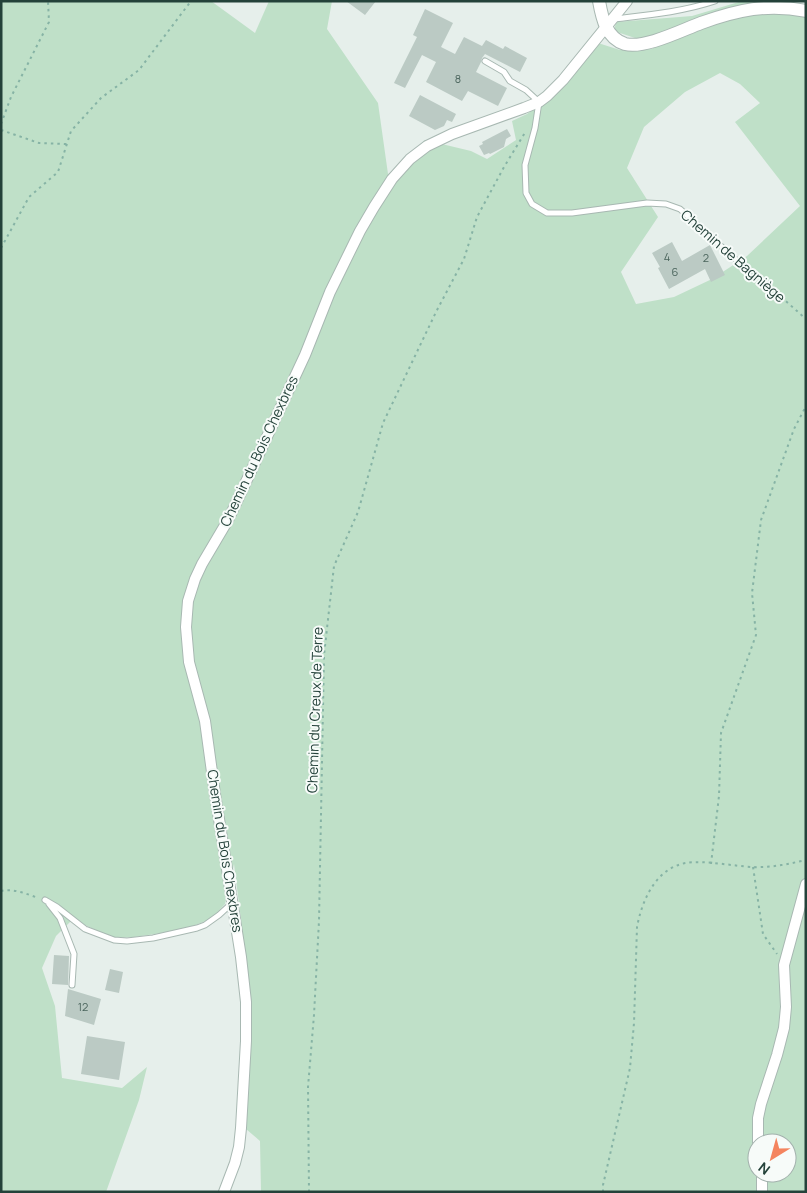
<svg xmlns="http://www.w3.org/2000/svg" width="807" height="1193" viewBox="0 0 807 1193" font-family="Manrope,sans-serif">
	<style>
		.green { fill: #bfe0c8; fill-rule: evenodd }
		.building { fill: #bbcac4 }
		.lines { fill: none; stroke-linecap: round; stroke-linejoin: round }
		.service-casing { stroke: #a8b8b2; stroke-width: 7 }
		.minor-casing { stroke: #a8b8b2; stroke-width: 12 }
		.tertiary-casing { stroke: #a8b8b2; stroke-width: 14 }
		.path { stroke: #86b3a5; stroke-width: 2; stroke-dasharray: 2.5 4; stroke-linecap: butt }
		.service { stroke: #fff; stroke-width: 5 }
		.minor { stroke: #fff; stroke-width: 10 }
		.tertiary { stroke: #fff; stroke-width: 12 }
		.labels { text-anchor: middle; stroke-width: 4; stroke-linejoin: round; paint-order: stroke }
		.number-label { font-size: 11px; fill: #4a645c }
		.street-label { font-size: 14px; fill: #24423a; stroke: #f7fbf9 }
	</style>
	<rect width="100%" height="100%" fill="#e6efeb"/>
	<path class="green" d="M1 1H211L255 33 269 1H332L327 29 378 103 388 174 393 172 425 140 471 151 487 159 516 140 512 121 527 114 565 86 598 43 620 50 653 49 647 42 614 31 616 22 692 16 742 1H751L756 14 773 11 806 15V1192H261L260 1141 246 1129 249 1019 242 928 234 864 225 904 211 919 182 930 134 937 113 938 85 925 65 910 72 920 56 936 42 968 55 1006 62 1078 122 1088 147 1067 139 1100 106 1192H1ZM720 73 740 84 760 103 735 122 800 206 747 256 712 279 674 297 636 304 621 272 658 217 627 168 644 127 685 92ZM757 1143H787V1173H757Z"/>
	<path class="building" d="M346 1H376L365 15Z
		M425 9 453 23 441 47 455 54 464 37 482 46 486 40 503 49 505 46 527 58 520 72 485 54 482 58 481 62 476 72 507 88 498 106 468 91 462 101 426 82 436 62 422 55 405 88 394 83 417 37 413 35Z
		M420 95 456 114 452 122 447 120 444 126 435 130 409 116Z
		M507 129 511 136 506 139 504 147 490 154 489 153 484 155 479 146 483 144 482 142Z
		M672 242 682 261 710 245 725 275 711 282 705 269 669 289 658 268 660 267 652 253Z
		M54 955 69 956 68 985 52 984Z
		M110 969 123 972 119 993 105 990Z
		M68 989 101 999 94 1025 65 1016Z
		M87 1036 125 1042 119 1080 81 1074Z"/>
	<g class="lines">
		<defs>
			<path id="service" d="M614 19C648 15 682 12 715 1
				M485 61 504 72 510 81 526 90 539 102 535 128 525 165 526 193 532 204 547 213H572L647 203 666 204 680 209 735 259
				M45 900 57 907 85 929 114 940 127 941 153 938 197 928 205 925 219 915 231 904
				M49 904 60 918 74 954 72 985"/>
			<path id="minor" d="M758 1143V1118L761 1104 777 1055 784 1028 786 1007 784 965 806 884
				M762 1173V1192
				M224 1192 235 1163 239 1147 241 1128 246 1041V1002L241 957 215 794 205 721 189 662 186 627 188 601 195 579 202 564 228 520 238 499 305 355 330 292 360 231 374 207 392 179 410 159 427 146 452 134 524 108 539 102 547 96 563 80 627 1"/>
			<path id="tertiary" d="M599 1C602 18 606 38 625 44 645 49 682 30 701 23 737 10 768 3 806 11"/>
		</defs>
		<use href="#service" class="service-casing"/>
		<use href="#minor" class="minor-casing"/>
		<use href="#tertiary" class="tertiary-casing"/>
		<path class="path" d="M1 124 11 97 49 22 48 1
			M1 130 39 143 67 144
			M1 248 29 197 58 172 71 131 101 98 139 70 191 1
			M741 264 771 288 806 319
			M711 864 719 796 721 733 756 635 752 593 761 520 794 429 806 406
			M753 867 763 934 777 954
			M1 891C13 888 27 894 38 898
			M309 1192 308 1087 314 1015 319 921 324 655 334 566 358 512 383 423 436 312 464 259 477 217 504 167 526 131
			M603 1192V1185L630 1068 634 1023 637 927C642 900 656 868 686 863 704 860 733 866 752 867 771 868 788 864 806 860"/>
		<use href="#service" class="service"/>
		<use href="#minor" class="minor"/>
		<use href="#tertiary" class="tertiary"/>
	</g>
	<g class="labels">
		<g class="number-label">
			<text x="458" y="83">8</text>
			<text x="667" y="261">4</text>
			<text x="706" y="262">2</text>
			<text x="675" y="276">6</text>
			<text x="83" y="1011">12</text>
		</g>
		<g class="street-label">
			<text transform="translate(733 256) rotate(41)" y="5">Chemin de Bagniège</text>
			<text transform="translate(259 451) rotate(-65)" y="5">Chemin du Bois Chexbres</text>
			<text transform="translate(315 710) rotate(-88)" y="5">Chemin du Creux de Terre</text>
			<text transform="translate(225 851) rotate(81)" y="5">Chemin du Bois Chexbres</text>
		</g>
	</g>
	<rect width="807" height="1193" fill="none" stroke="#24423a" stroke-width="5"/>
	<g transform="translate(772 1158) rotate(217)"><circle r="24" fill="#f7fbf9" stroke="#a3b1ad"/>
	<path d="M0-4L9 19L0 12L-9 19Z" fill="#f4845f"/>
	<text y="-8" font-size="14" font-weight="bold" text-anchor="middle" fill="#24423a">N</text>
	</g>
</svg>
